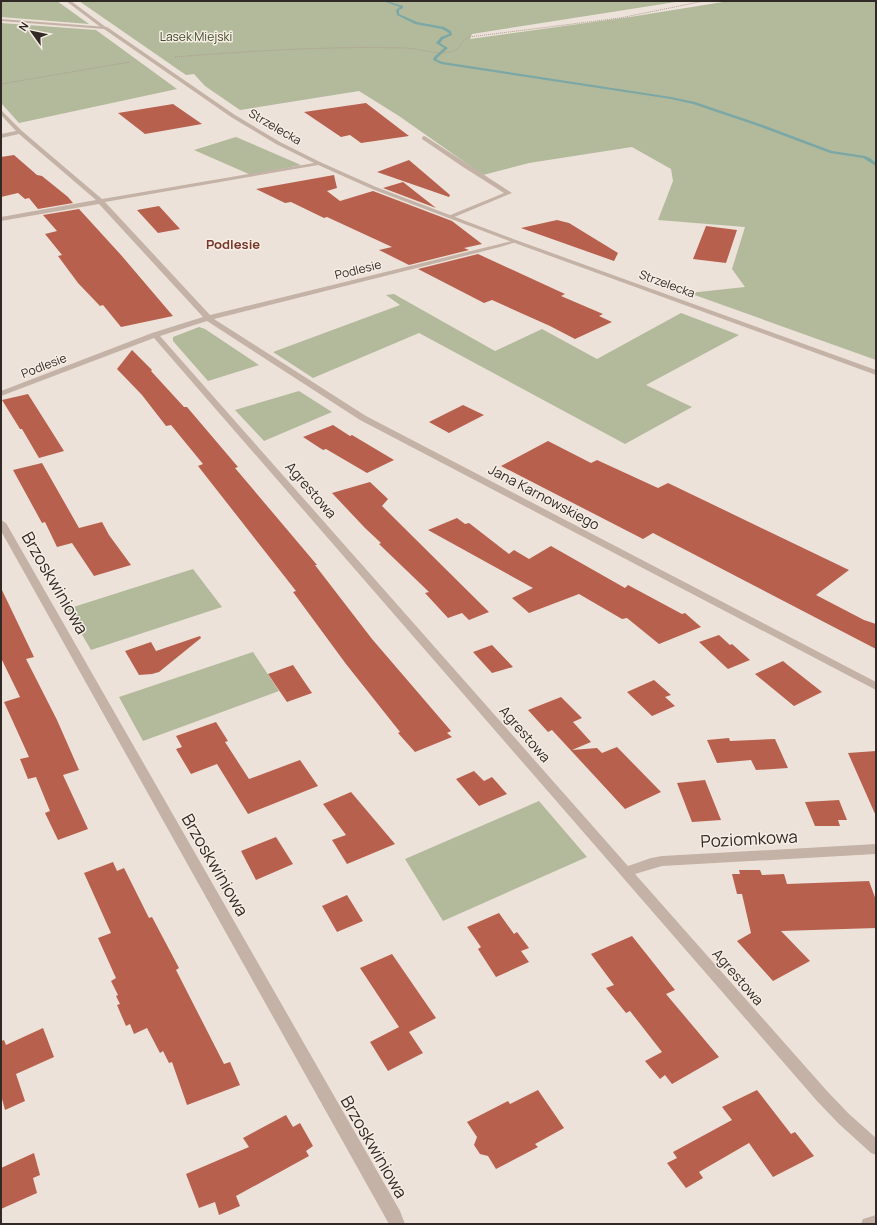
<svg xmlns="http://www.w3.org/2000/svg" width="877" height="1225" viewBox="0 0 877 1225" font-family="Manrope,sans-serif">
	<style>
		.green { fill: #b2ba9b }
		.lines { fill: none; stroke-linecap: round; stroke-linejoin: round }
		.stream { fill: #7ba7a6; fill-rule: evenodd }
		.building { fill: #b7604d }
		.path { stroke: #af9c91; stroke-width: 1; stroke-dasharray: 1 1; stroke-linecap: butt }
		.minor { fill: #c4b2a6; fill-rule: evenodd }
		.tertiary { fill: #c4b2a6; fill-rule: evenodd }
		.labels { text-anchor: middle; stroke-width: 3; stroke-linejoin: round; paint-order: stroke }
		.far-park-label { font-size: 12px; fill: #434c2d; stroke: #f6ede4 }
		.far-street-label { font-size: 12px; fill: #312926; stroke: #f6ede4 }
		.far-neighbourhood-label { font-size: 13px; font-weight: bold; fill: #763629; stroke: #f6ede4 }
		.street-label { font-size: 14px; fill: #312926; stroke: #f6ede4 }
		.near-street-label { font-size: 17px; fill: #312926; stroke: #f6ede4 }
	</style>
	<rect width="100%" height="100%" fill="#ede2d9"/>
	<path class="green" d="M1 1H57L89 24 1 17Z
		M79 1H682L472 34 470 39 630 17 729 1H876V360L689 293 745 287 732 269 745 227 658 220 673 181 671 169 632 147 529 163 483 175 399 116 359 91 240 110 205 86 194 74 186 75Z
		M1 23 96 30 177 89 19 123 1 103Z
		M236 137 301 165 251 175 194 150Z
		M394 294 495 351 542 329 597 359 681 313 739 335 646 385 692 407 625 444 419 333 313 378 273 352 400 305 386 295Z
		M199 327 205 329 259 365 208 381 173 341V337Z
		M299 391 332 412 264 441 235 410Z
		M193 569 222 607 91 650 67 609Z
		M253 652 279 691 143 741 119 697Z
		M539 801 587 857 443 921 405 859Z"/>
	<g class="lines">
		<path class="stream" d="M383 1H387L403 6V8L399 10V14L417 22 444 27 451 31 452 35 443 39 440 43 448 48 437 58V60L443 62 671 97 695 102 763 125 832 151 865 156 870 158 876 163V166L863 158 830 153 761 127 693 104 671 99 441 64 433 60 434 57 444 48 436 43 441 37 449 34V33L442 29 415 24 397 15 396 10 400 7Z"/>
	</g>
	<path class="building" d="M366 103 409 136 361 143 350 135 341 137 304 112Z
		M173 104 202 124 145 134 118 113Z
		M14 155 37 175 42 176 68 197 73 203 38 209 29 198 25 199 18 193 1 197V157Z
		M409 160 450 195 449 197 377 172Z
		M334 175 337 188 327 191 340 201 373 191 452 221 482 244 464 248 469 250 409 265 379 250 392 247 327 217 324 218 291 202 285 203 256 189Z
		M403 182 436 208 383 188Z
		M159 206 180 229 158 233 137 210Z
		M79 209 121 255 173 316 121 327 103 305 100 306 78 283 58 256 62 255 45 234 57 231 43 215Z
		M557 220 569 223 618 253 614 261 521 228Z
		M706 226 737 230 726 263 693 259Z
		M478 254 565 294 561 296 603 314 599 316 612 322 575 339 550 326 492 300 484 303 418 269Z
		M132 350 152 370 151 371 184 407H187L238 467 235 468 317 565H315L372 639 451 731 447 733 452 737 415 752 398 733 400 732 346 664 293 592 296 591 198 466 203 464 171 425 166 426 142 395 117 369Z
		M28 394 64 451 39 458 22 429H20L2 400Z
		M463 405 484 415 449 433 429 422Z
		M333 425 350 436 352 435 394 460 367 473 326 449 323 450 303 437Z
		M548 441 591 463 597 460 658 488 668 483 849 570 816 595 864 620 876 624V649L653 533 643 539 501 466Z
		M42 463 79 528 102 522 109 535 131 565 94 576 72 543 57 547 45 522 42 523 13 470Z
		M370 482 388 499 382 506 489 612 469 620 462 613 448 618 425 593 429 592 379 544 381 543 365 528 332 493Z
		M457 518 465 524 469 523 509 554 514 550 529 559 551 546 625 588 628 585 682 614 685 613 701 627 659 644 627 618 622 619 579 594 529 613 512 598 533 588 428 530Z
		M1 588 34 657 26 659 57 720 79 770 63 775 88 829 58 840 45 813 50 811 36 777 28 779 20 759 29 757 4 702 20 697 1 658Z
		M719 635 730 645 732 644 750 660 728 669 699 642Z
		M200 636 201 638 159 672 152 674 139 675 125 651 151 642 156 651Z
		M492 645 513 667 492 673 473 652Z
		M783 661 789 666 822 692 794 706 755 674Z
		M293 665 312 693 287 702 268 674Z
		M654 680 671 695 665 697 675 706 652 716 627 692Z
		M561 697 582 718 573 722 591 742 572 750 597 748 602 753 617 747 661 792 625 809 552 730 548 732 528 710Z
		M216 722 228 741 225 742 249 779 300 760 318 786 248 814 217 764 191 774 176 749 182 747 176 736Z
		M729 738 730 741 775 739 788 768 756 770 751 760 717 763 707 740Z
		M876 751V816L848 753Z
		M474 771 484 781 492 777 507 794 479 806 456 779Z
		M705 780 721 820 692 822 677 783Z
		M351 792 395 844 347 864 332 840 346 835 323 804Z
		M839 800 847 820H838L840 826H815L805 802Z
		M276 837 293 864 256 880 241 851Z
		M113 862 117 871 124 868 149 918 152 917 179 968 176 970 224 1064 230 1062 240 1085 187 1105 172 1062 169 1063 163 1051 160 1053 147 1028 134 1034 130 1024 126 1026 117 1005 120 1004 116 996 118 995 111 981 116 978 98 938 111 933 84 873Z
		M739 870H760L762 875 784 874 787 884 869 881 876 900V928L781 931 810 961 773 981 737 941 751 933 742 894H737L732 874H740Z
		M347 895 363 921 337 932 322 906Z
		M499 913 514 934 517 932 529 948 521 951 529 962 496 977 478 949 481 947 467 927Z
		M632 936 675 990 666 994 719 1057 672 1084 665 1075 660 1079 645 1061 662 1052 630 1011 626 1013 606 988 614 985 591 954Z
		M392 954 436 1018 409 1032 423 1053 388 1071 370 1042 399 1027 360 968Z
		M43 1028 54 1057 16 1074 25 1101 5 1110 1 1095V1041L4 1040 6 1045Z
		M538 1090 564 1128 535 1144 538 1147 496 1169 488 1156 480 1154 474 1145 477 1137 467 1122 508 1101 510 1104Z
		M757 1090 791 1134 795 1132 814 1156 773 1177 749 1143 699 1172 703 1178 686 1188 667 1163 677 1158 673 1152 732 1120 722 1107Z
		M286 1115 293 1127 300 1123 313 1146 306 1151 309 1156 236 1196 240 1206 219 1215 215 1202 199 1208 186 1174 249 1147 243 1138Z
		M34 1153 40 1175 33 1178 37 1193 1 1209V1168Z"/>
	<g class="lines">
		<path class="path" d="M175 57C251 51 328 46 404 48 421 48 442 58 458 49L462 42 469 37 620 18 704 1
			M1 84 130 62"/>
		<path class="minor" d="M66 1H71L107 28 103 29Z
			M1 110 22 131 102 199 320 162 321 163 318 165 105 202 210 315 516 240V242L500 247 214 319 366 416 876 682V690L360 420 207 321 160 336 628 866 651 858 662 856 876 844V854L662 866 635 874 827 1091 849 1114 876 1138V1155L871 1153 839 1124 817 1101 154 338 1 396V391L152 333 203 317 99 204 1 221V217L96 200 19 134 1 138V134L16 131 1 115Z
			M424 136 426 137 512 193 452 218H448V216L504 193 463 167 422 139V137Z
			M1 520 6 523 400 1211 405 1224H389L1 531Z
			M876 1215V1224H861L863 1219Z"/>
		<path class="tertiary" d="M1 19 107 27 235 115 280 142 320 162 376 187 516 240 876 370V375L512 242 372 189 316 164 276 144 231 117 104 29 1 21Z"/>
	</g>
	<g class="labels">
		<g class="far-park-label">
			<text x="196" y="41">Lasek Miejski</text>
		</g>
		<g class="far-street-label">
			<text transform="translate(275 127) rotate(30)" y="4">Strzelecka</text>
			<text transform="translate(358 270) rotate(-14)" y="4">Podlesie</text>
			<text transform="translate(667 284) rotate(20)" y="4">Strzelecka</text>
			<text transform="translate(44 366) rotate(-21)" y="4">Podlesie</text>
		</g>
		<g class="far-neighbourhood-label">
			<text x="233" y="249">Podlesie</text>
		</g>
		<g class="street-label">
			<text transform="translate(311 490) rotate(49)" y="5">Agrestowa</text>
			<text transform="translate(544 497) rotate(28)" y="5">Jana Karnowskiego</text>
			<text transform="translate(525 734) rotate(49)" y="5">Agrestowa</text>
			<text transform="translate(738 977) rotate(49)" y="5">Agrestowa</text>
		</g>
		<g class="near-street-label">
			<text transform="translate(55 583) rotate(60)" y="6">Brzoskwiniowa</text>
			<text transform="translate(749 839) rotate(-3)" y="6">Poziomkowa</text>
			<text transform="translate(215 865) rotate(60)" y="6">Brzoskwiniowa</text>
			<text transform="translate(374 1147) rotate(60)" y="6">Brzoskwiniowa</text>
		</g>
	</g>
	<rect width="877" height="1225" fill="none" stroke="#312926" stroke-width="4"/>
	<g transform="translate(32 32) rotate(303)" stroke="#f6ede4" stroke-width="3" paint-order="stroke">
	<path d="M0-3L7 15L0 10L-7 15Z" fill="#312926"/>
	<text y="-6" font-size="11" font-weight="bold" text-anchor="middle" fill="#312926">N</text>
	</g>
</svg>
